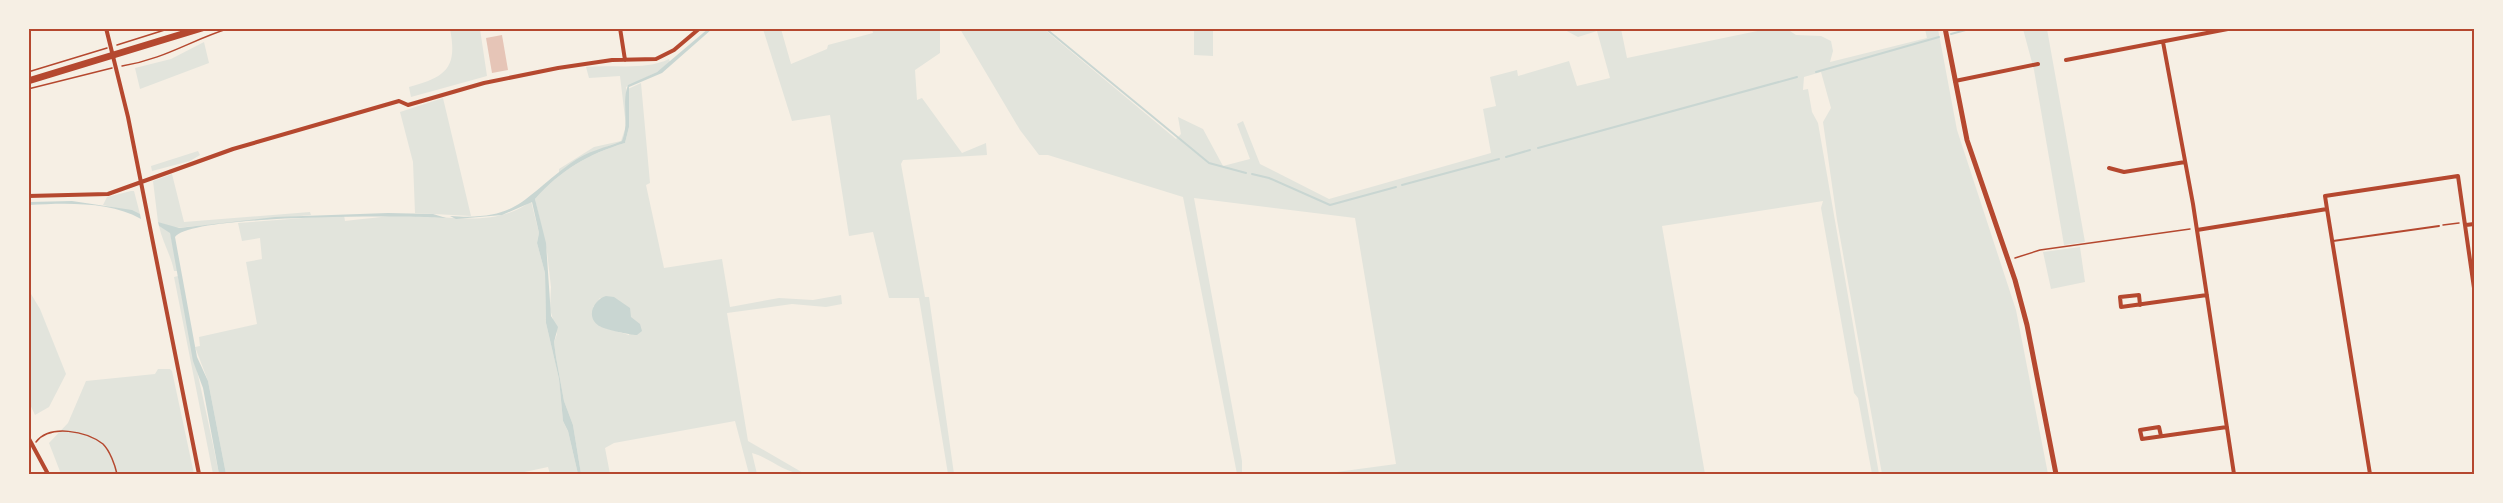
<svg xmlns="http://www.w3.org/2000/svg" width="2503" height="503" viewBox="0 0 2503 503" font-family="'Space Grotesk',sans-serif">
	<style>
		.green { fill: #e2e4dc; fill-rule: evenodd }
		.water { fill: #c9d6d2 }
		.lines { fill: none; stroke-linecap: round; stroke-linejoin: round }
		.stream { stroke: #c9d6d2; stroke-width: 2 }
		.building { fill: #e6c5b7 }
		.path { stroke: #b5482f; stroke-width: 1.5 }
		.service { stroke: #b5482f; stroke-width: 2 }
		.minor { stroke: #b5482f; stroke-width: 4 }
		.tertiary { stroke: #b5482f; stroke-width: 5 }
		.primary { stroke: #b5482f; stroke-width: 7 }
		.neatline { fill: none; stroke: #b5482f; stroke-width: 2 }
	</style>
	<rect width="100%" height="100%" fill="#f6efe4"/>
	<path class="green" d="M450 29H480L487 76 411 97 409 87C445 77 458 69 450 29Z
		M763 29H781L791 64 827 49 828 45 873 33 872 29H940V53L915 70 917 100 922 98 962 153 986 143 987 155 903 160 901 164 925 297H929L954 474H948L919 298H889L873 232 849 236 830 115 792 121Z
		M960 29H1044L1176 139 1181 134 1178 117 1203 129 1223 166 1250 159 1237 124 1243 121 1260 164 1329 199 1491 153 1483 109 1496 106 1490 77 1517 70 1518 76 1569 61 1577 86 1610 78 1597 31 1578 37 1563 29H1621L1627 58 1767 29H1787L1796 35 1821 36 1831 41 1833 51 1830 62 1927 38 1925 29H1938L1957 130 2016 310 2048 474H1882L1837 220 1823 122 1831 108 1821 72 1804 77 1803 90 1808 89 1812 112 1818 123 1879 474H1872L1858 398 1854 393 1821 208 1823 201 1662 226 1705 474H1322L1396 464 1355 218 1194 198 1242 461V474H1237L1183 197 1048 155H1039L1020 130Z
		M1194 29H1213V56L1194 55Z
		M2023 29H2047L2085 242 2064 245 2034 70Z
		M204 42 209 63 140 89 135 68 171 59Z
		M669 59 670 62 657 72 626 87 627 127 623 141C599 149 578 157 559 173V169L594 147 621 141 626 126 620 76 589 78 586 67C613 64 644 71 669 59Z
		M641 83 650 183 646 185 664 268 722 259 730 307 779 298 813 300 841 295 842 304 826 307 792 304 727 313 748 441 805 474C785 474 771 458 752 453L757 474H749L735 421 614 443 605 448 610 474H581L573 425 564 401 556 357 554 342 557 334 550 309 551 287 547 252 535 199C561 170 588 154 625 143L629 127 628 89ZM600 298 631 317 629 335 599 326 593 307Z
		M443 98 471 216 415 213 413 162 400 112Z
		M198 151 200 155 190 161 152 171 151 166Z
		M172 174 184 222 310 212 311 215 175 228 158 222 153 181Z
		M131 191H134L140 214 103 205 107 197Z
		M531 201 539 233 537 243 545 273 546 323 559 379 563 421 568 431 578 474H550L548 467 515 474H226L208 381 195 347 200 346 199 337 257 324 246 262 262 259 260 238 242 241 238 223 344 215 345 221C365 219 385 216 404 215 446 215 495 229 531 201Z
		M159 226 170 232 178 271H174C171 255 162 241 159 226Z
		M2080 247 2085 282 2051 289 2043 252Z
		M178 276C190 343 206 408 219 474H213L174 277Z
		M28 289 40 309 66 374 49 407 35 415 28 400Z
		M158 369H170L172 371 194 474H61L49 443 68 423 86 381 155 374Z"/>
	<path class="water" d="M709 28 712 29 662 73 629 87V127L625 143C588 154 561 170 535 199L546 243 551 316 558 327 554 342 556 357 564 401 573 425 581 474H578L568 431 563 421 559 379 546 323 545 273 537 243 539 233 532 202 502 215 456 219 450 216C519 221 522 198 571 163 587 151 605 148 622 141 630 122 621 103 628 85L657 72Z
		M72 201 132 210 140 214 141 219C110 201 64 203 29 205V202Z
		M388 213 433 214 446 218C410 215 191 214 175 237L197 357 208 381 226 474H219L203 388 193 361 170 233 159 226 158 222 179 228 275 217Z
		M606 296 614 297 630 308 631 317 640 324 642 331 637 335C630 335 604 329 599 326 585 317 594 299 606 296Z"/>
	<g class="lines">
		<path class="stream" d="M1045 28 1209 163 1246 173
			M1951 34 1973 28
			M1816 72 1939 37
			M1538 148 1797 77
			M1506 157 1530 150
			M1252 174 1269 178 1330 205 1396 187
			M1402 185 1499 159"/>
	</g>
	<path class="building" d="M502 35 508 70 492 73 486 38Z"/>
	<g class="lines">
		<path class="path" d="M117 45 171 28
			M122 66C165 59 191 40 230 28
			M28 72 107 48
			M28 89 112 68
			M2443 225 2459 223
			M2015 258 2040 250 2190 229
			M36 442C50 424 86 431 103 444 110 451 115 465 117 474"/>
		<path class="service" d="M2333 241 2439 226"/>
		<path class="minor" d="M106 28 128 117 199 474
			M620 28 625 60
			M2163 42 2193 204 2234 474
			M2066 60 2233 28
			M1955 81 2038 64
			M2109 168 2124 172 2185 162
			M28 196 108 194 233 149 399 101 408 105 484 83 558 68 612 60 656 59 674 50 700 28
			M2327 209 2370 474
			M2466 225 2474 224
			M2197 230 2327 209 2325 196 2458 176 2474 288
			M2140 305 2139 295 2120 297 2121 307 2207 295
			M2161 436 2159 427 2140 430 2142 439 2227 427
			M28 437 48 474"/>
		<path class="tertiary" d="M1945 28 1967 140 2015 280 2027 325 2056 474"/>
		<path class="primary" d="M28 81 202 28"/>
	</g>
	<rect width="2503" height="503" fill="none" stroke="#f6efe4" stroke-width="60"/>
	<rect x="30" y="30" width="2443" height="443" class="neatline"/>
</svg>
